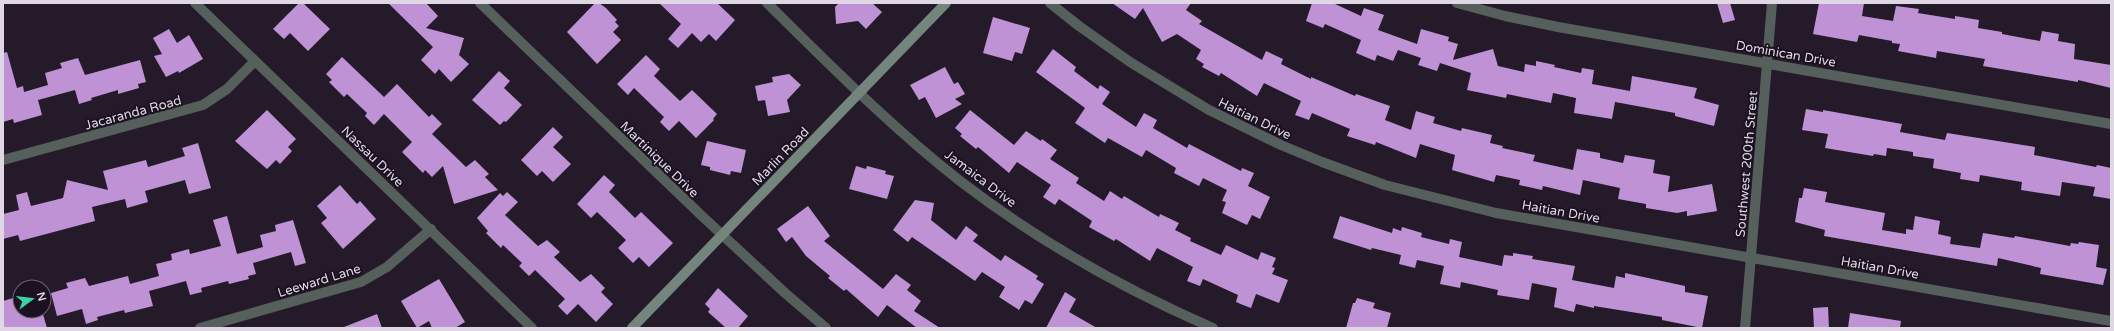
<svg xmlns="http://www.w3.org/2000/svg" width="2114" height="331" viewBox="0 0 2114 331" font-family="'Varela Round',sans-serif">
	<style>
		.building { fill: #be92d5 }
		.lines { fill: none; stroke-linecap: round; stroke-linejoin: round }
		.street { stroke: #55605c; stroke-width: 10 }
		.secondary { stroke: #74857e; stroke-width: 10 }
		.labels { text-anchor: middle; stroke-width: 4; stroke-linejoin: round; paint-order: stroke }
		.street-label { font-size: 13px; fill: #dfd8e4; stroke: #1b1121 }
	</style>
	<rect width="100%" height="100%" fill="#251a2a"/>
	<path class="building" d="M299 3H303L330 29 308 51 290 33 284 39 273 29Z
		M388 3H426L438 16 426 28 464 38 459 55 469 64 451 82 439 69 435 74 421 60 433 47Z
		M595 3H599L606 8 617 20 615 22 619 26 613 32 621 40 597 64 567 32Z
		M659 3H717L735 20 716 41 709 34 701 42 692 33 678 48 668 39 681 24Z
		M839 3H872L882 12 866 29 858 21 836 24 835 7Z
		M1112 3H1191L1186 10 1202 21 1199 24 1262 60 1266 51 1283 59 1281 64 1311 79V77L1355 96 1356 94 1390 106 1385 120 1411 130 1416 111 1435 117 1433 123 1461 131 1462 128 1492 135 1490 143 1503 146 1502 148 1535 155 1533 161 1573 170 1577 149 1600 153V158L1623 163 1625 155 1655 160 1653 173 1670 176 1668 192 1712 184 1717 211 1687 216V211L1677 213 1646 208V204L1618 199 1620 188 1583 180 1580 195 1543 186 1542 190 1519 185 1520 180 1496 175 1494 182 1452 170 1455 155 1420 144 1416 158 1376 142 1375 145 1347 136 1350 129 1312 113 1309 120 1295 115 1301 101 1264 83 1257 96 1221 73 1219 76 1202 67 1204 64 1196 59 1201 50 1177 34 1162 42 1143 8 1135 19Z
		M1312 3H1333L1361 16 1364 8 1384 15 1378 30 1417 44 1421 29 1449 37 1448 41 1458 44 1453 60 1493 49 1498 66 1524 72 1525 64 1536 66V61L1555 65 1554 67 1581 73 1582 68 1594 70 1592 84 1630 91 1632 76 1697 88 1694 98 1719 105 1714 126 1675 116V113L1615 102 1612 119 1574 113 1576 98 1553 93 1551 103 1507 94 1506 98 1467 90 1471 73 1440 63 1437 71 1418 65 1421 58 1398 50 1393 61 1377 55 1375 61 1356 53 1361 40 1325 24 1323 28 1306 21Z
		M1717 3H1730L1735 20 1723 23Z
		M1819 3H1864L1862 16 1893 21 1896 6 1919 9 1918 13 1955 19V16L1979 20 1978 28 2002 32V34L2040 41 2042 31 2059 34 2058 41 2075 44 2074 59 2111 65V88L2078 80V82L1983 66 1985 59 1937 51 1936 58 1898 51 1900 44 1892 43V41L1859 35 1857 42 1813 34Z
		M993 17 1030 28 1022 54 1015 52 1012 61 983 53Z
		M169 29 177 43 189 35 203 59 179 73 178 71 166 77 154 56 162 54 153 38Z
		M1053 49 1076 67 1074 71 1098 89 1100 85 1110 92 1102 104 1136 127 1144 113 1157 120 1153 128 1187 148 1189 144 1241 171 1242 168 1254 173 1248 186 1270 197 1260 219 1252 215 1247 225 1222 213 1226 202 1222 201 1227 190 1203 178 1199 186 1174 173 1176 168 1146 150 1142 157 1108 138 1105 143 1075 123 1085 108 1036 72Z
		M7 52 17 88 23 86 24 92 48 85 45 73 62 68 60 63 78 58 85 75 140 60 146 82 138 84 139 88 118 94V90L91 98 92 100 79 104 75 90 38 100 42 115 14 123 13 119 3 122V53Z
		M646 55 660 69 654 76 680 101 692 90 717 114 713 119 714 120 696 138 679 121 669 131 660 122 664 117 634 88 628 95 617 84Z
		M342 57 384 97 397 84 429 117 432 114 442 124 432 134 466 167 475 160 489 174 485 177 498 190 454 204 443 166 432 177 425 170 423 173 402 152 412 142 384 114 374 125 365 116 367 113 347 94 344 97 329 82 332 80 326 74Z
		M945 67 954 84 958 82 965 94 955 99 962 104 936 118 925 97 919 100 910 85Z
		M499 71 510 81 504 88 522 105 506 122 504 121 500 125 472 100Z
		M789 74 801 85 787 100 790 112 768 116 765 100 758 101 755 86 773 82 772 77Z
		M1806 109 1823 112V110L1902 124 1900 132 1945 140 1947 133 2035 147 2034 155 2096 167 2097 165 2111 168V199L2093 196 2095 187 2062 182 2060 196 2021 190 2022 182 1980 175 1979 182 1960 179 1961 173 1933 168 1934 159 1913 156V152L1887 148 1886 156 1874 154 1873 156 1825 148 1828 134 1802 130Z
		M267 110 296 139 288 147 292 151 280 164 276 160 267 169 235 141Z
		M970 110 1014 145 1026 131 1041 141 1042 139 1057 150 1050 159 1079 178 1076 183 1104 201 1110 191 1122 199 1124 196 1159 217 1160 214 1179 223 1175 230 1191 238 1190 241 1221 255 1226 245 1258 260 1261 252 1276 258 1272 267 1275 268 1272 274 1288 280 1279 303 1256 294 1251 308 1243 305 1236 302 1238 295 1203 279 1200 286 1187 281 1193 267 1157 248 1150 261 1116 239 1114 241 1089 227 1092 221 1059 199 1055 205 1043 197 1051 185 1017 162 1009 173 978 147 976 149 960 136 962 134 955 128Z
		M553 127 563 137 553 147 571 164 553 182 542 171 537 176 521 160Z
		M707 141 746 150 741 173 731 171 730 175 710 170V167L701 165Z
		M198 143 211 188 189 194 185 180 145 191 148 202 127 208 125 199 92 207 95 221 20 241 18 235 3 239V214L19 210 16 195 27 192 31 206 63 198 67 180 108 190 103 171 146 160 148 167 185 156 182 148Z
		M856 166 866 169 867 166 886 171 885 174 894 176 887 199 849 189Z
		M604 175 615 185 609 192 635 218 641 212 673 243 649 267 639 257 633 263 618 248 626 240 597 212 591 218 577 204Z
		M340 185 357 204 360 201 376 219 343 249 321 223 327 218 317 206Z
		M1804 188 1827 192 1825 202 1885 213 1882 230 1906 234V229L1913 230 1915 216 1940 221 1938 234 1951 237 1950 244 1980 248 1983 233 2014 238 2015 236 2070 246 2071 243 2078 244 2079 242 2099 245 2096 267 2107 269 2103 285 2040 274 2041 268 1998 258 1997 266 1824 236 1825 230 1795 222 1799 198H1802Z
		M507 192 518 202 505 215 538 246 547 240 560 252 554 257 580 282 591 274 605 288 601 292 613 304 596 322 578 304 567 315 558 306 565 299 535 270 529 276 519 266 522 263 503 245 501 248 486 233 488 231 477 218 500 193 503 196Z
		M915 200 934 203 931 220 956 240 966 226 978 235 973 241 1001 261 1005 255 1038 276 1036 279 1044 284 1032 304 1025 300 1019 310 999 297 1005 287 982 272 975 281 912 237 908 242 893 230Z
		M808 206 830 236 824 241 883 289 896 274 911 285 907 290 921 301 914 311 940 328H917L887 305 878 317 846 289 844 291 828 278 830 276 806 256 792 237 786 242 777 229Z
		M227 216 237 254 263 247 260 235 276 231 275 225 293 220 306 263 295 266 291 252 253 263 256 274 248 276 249 279 229 284 228 281 201 288 202 292 190 295 186 281 149 291 153 306 125 313 124 310 97 317 98 320 86 324 82 309 57 316 51 293 68 288 66 283 85 278 89 286 128 276 130 284 159 276 156 264 172 260 171 254 189 249 190 254 221 246 213 220Z
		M1340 216 1392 233 1393 228 1401 231 1402 227 1422 233 1421 237 1449 244 1450 239 1462 242 1459 257 1502 266 1504 255 1513 256V253L1533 256 1532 259 1575 266 1572 280 1614 288 1616 276 1625 278V273L1685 286V292L1708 296 1702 328 1662 320V317L1594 306V308L1576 304 1574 312 1554 307 1557 288 1532 283 1529 300 1497 295 1498 290 1461 282 1460 288 1440 284 1444 266 1417 260 1415 268 1399 264 1401 255 1372 248 1371 250 1333 238Z
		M439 279 465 322 455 328H432L429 321 417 328 401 301Z
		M718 288 748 316 738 328H726L708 312 710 309 705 304Z
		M1065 292 1076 299 1069 312 1097 328H1046Z
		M20 296V311H42L47 328H3V301Z
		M1357 298 1375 303 1373 308 1391 313 1387 328H1346L1353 303H1355Z
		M1828 307 1829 328H1814L1813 308Z
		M1850 313 1901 321 1900 328H1848Z
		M377 314 382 328H344V327Z"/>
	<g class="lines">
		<path class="street" d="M195 3 532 328
			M480 3 702 216 785 293 826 328
			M767 3C829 64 891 127 960 181 1037 240 1123 289 1213 328
			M1050 3 1079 26 1130 62 1209 110 1281 145 1322 162 1385 185 1496 213 2111 321
			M1457 3 1505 16 1558 27 2111 124
			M3 160 203 105 227 89 255 61
			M200 328 361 282 387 267 431 229
			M1745 328 1772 3"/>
		<path class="secondary" d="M632 328 946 3"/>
	</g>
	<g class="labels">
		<g class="street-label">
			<text transform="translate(1786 53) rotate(10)" y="5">Dominican Drive</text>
			<text transform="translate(133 112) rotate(-15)" y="5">Jacaranda Road</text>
			<text transform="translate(1255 118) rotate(26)" y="5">Haitian Drive</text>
			<text transform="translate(373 156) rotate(44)" y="5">Nassau Drive</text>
			<text transform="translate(780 156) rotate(-46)" y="5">Marlin Road</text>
			<text transform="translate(660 159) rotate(44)" y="5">Martinique Drive</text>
			<text transform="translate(1746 164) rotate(-85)" y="5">Southwest 200th Street</text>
			<text transform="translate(981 178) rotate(37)" y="5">Jamaica Drive</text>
			<text transform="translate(1561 211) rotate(10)" y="5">Haitian Drive</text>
			<text transform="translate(1880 267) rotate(10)" y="5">Haitian Drive</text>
			<text transform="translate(319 280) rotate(-17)" y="5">Leeward Lane</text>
		</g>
	</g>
	<rect width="2114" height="331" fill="none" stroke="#dfd8e4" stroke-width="8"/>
	<g transform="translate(32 299) rotate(75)"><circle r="19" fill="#1b1121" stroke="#69616f"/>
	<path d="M0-3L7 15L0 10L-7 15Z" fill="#36d4a7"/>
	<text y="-6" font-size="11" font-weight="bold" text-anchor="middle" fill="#dfd8e4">N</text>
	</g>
</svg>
